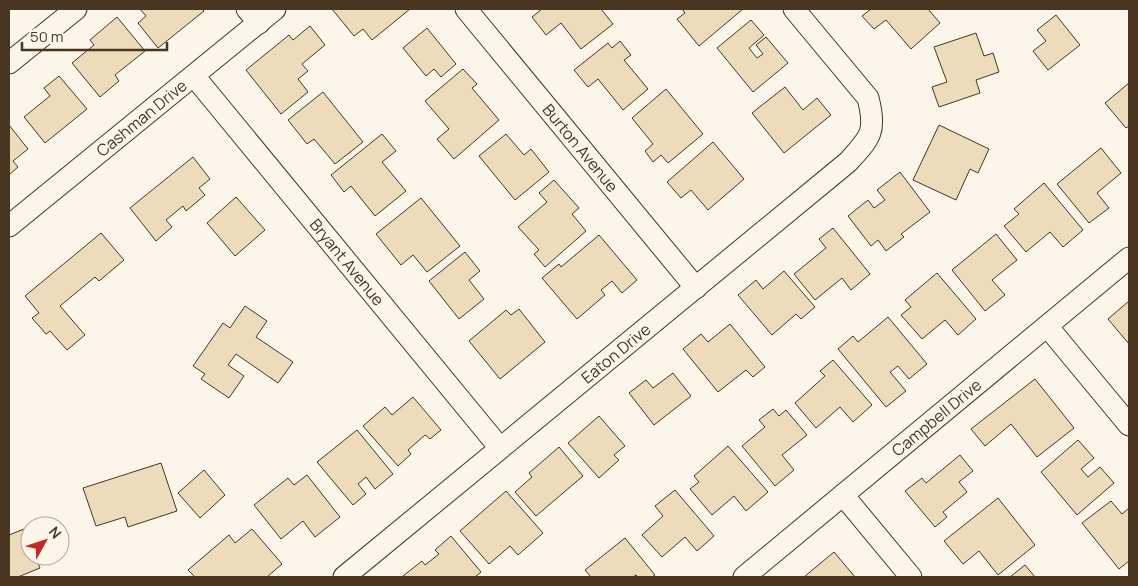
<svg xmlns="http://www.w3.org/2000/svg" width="1138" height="586" viewBox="0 0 1138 586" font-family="Manrope,sans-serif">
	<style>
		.building { fill: #ecdcbc; stroke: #4a3520 }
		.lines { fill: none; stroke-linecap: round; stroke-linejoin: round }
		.minor-casing { stroke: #4a3520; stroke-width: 23 }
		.minor { stroke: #fbf6e9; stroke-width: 21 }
		.labels { text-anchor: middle; stroke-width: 4; stroke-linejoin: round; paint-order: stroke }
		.street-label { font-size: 16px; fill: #4a3520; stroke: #fbf6e9 }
	</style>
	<rect width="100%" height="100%" fill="#fbf6e9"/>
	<path class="building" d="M140 9H202L204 11 158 48 138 23 146 16Z
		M332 9H410L372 40 363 29 354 36Z
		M542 9H601L613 24 581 49 561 23 546 35 532 17Z
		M682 9H743L699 46 677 19 685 13Z
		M871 9H928L940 23 911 49 886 20 874 29 862 16Z
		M1056 15 1080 45 1048 70 1033 51 1046 41 1037 30Z
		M117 17 145 51 115 75 119 81 100 97 72 63 94 45 90 40Z
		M751 20 764 35 749 48 757 58 763 54 756 45 766 37 788 63 753 92 717 48Z
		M310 26 325 45 302 64 308 71 298 79 308 92 281 114 246 70 289 35 293 40Z
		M427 28 456 64 441 77 434 69 426 76 403 48Z
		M976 33 984 56 993 53 999 72 976 80 980 93 939 107 932 87 947 82 934 47Z
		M620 41 631 55 624 60 648 89 623 110 598 79 588 87 574 70 608 43 612 48Z
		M463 69 477 84 472 88 499 120 454 159 437 139 449 129 425 101Z
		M59 76 87 109 45 143 24 117 50 96 44 88Z
		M1129 83V126L1126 128 1105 103Z
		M785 87 803 110 817 98 831 115 784 153 752 113Z
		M666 89 703 134 668 163 661 155 653 162 645 151 653 144 632 118Z
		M323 92 363 142 335 164 314 139 307 144 288 120Z
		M9 125 28 149 13 161 18 167 9 175Z
		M939 125 989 149 978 173 970 169 956 200 913 180Z
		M382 134 396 151 382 162 406 191 375 216 351 186 344 192 331 175Z
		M506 134 524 155 531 149 549 172 515 200 479 156Z
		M713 142 744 179 708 210 691 190 681 198 667 182Z
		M1101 148 1121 173 1097 193 1109 208 1089 223 1057 184Z
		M193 157 210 179 199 188 205 195 186 211 183 206 166 220 172 227 156 241 130 208Z
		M900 172 930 212 901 234 904 237 886 251 878 240 871 246 848 216 868 200 874 208 885 200 877 190Z
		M554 180 579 208 572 214 586 231 545 267 534 254 539 250 518 227 547 202 539 193Z
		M1044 183 1083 230 1063 247 1050 232 1026 252 1004 226 1019 214 1014 209Z
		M236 197 265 230 235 256 207 223Z
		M421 198 460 246 427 272 413 255 401 265 376 234Z
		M833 228 870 274 851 290 842 278 815 300 794 274 826 248 819 239Z
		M101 233 124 260 99 281 95 277 60 306 85 335 67 350 50 331 46 334 32 318 39 313 25 296Z
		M996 234 1017 260 992 280 1005 295 985 311 952 270Z
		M599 235 637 280 622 293 612 281 601 290 605 295 577 319 542 278 559 264 561 267Z
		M465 252 480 271 469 280 484 299 459 319 429 281Z
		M784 271 815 307 801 319 796 314 772 335 738 295 756 280 763 289Z
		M937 273 976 319 958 335 945 320 922 339 901 315 911 307 905 300Z
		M1129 301V344L1108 319Z
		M245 306 267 321 256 337 293 362 278 383 236 354 228 365 244 376 229 398 201 379 205 374 193 366 223 323 230 328Z
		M519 309 545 342 500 379 469 341 506 310 511 315Z
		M888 317 927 364 909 379 898 366 890 372 906 391 886 407 838 349 853 336 858 342Z
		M730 324 765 367 753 377 746 370 718 392 683 349 701 334 708 342Z
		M833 360 872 405 853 422 840 407 816 428 795 403 825 376 820 371Z
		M673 373 691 396 654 425 629 393 646 380 653 388Z
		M1035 379 1074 428 1037 457 1011 424 985 446 971 429Z
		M413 397 441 430 430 439 425 435 408 450 411 454 398 466 363 426 385 407 392 415Z
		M773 409 779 416 786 410 807 435 782 455 794 470 775 486 742 446 765 427 759 420Z
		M599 416 625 446 614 455 619 460 599 478 568 443Z
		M357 430 393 474 375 489 366 477 358 484 366 494 353 505 317 462Z
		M1078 440 1094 458 1081 469 1088 477 1100 467 1114 483 1077 515 1041 472Z
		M728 446 768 492 746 511 734 496 712 515 690 489 699 482 694 476Z
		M559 447 583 476 536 516 515 492 532 477 529 473Z
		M960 455 973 471 959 482 967 492 943 512 947 517 935 527 905 491 922 478 926 483Z
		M161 463 177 511 128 527 125 517 96 526 83 488Z
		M204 470 225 495 200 518 178 493Z
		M307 475 340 517 315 537 303 521 281 539 254 505 288 478 294 485Z
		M675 490 714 536 697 551 685 537 662 557 642 535 663 516 655 506Z
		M506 491 543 533 518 555 510 546 489 564 460 531Z
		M998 498 1035 545 998 575 979 551 963 564 944 541Z
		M1111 501 1122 514 1129 508V561L1119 569 1082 523Z
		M24 529 30 543V556H35L40 568 18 577H9V535Z
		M252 529 282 564 267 577H195L188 570 229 535 235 543Z
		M451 536 481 572 475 577H405L403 576 422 561 425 565 439 554 435 550Z
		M625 538 655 575 652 577H638L636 575 633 577H591L585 570Z
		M834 552 855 577H804Z
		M1025 565 1035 577H1010Z"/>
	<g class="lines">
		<defs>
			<g id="minor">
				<path d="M247 9 259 23"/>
				<path id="s1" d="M466 9 696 288"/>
				<path d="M9 63 76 9"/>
				<path id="s2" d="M194 76 500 448"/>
				<path id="s3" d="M9 226 275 9"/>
				<path d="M1047 326 1129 425"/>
				<path d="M843 495 911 577"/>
				<path id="s4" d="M344 577 848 162C870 138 877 132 868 98L794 9"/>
				<path id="s5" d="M744 577 1129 258"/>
			</g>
		</defs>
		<use href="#minor" class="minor-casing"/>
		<use href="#minor" class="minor"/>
	</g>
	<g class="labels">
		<g class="street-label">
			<text dy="6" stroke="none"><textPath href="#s3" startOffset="171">Cashman Drive</textPath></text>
			<text dy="6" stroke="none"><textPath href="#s1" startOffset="180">Burton Avenue</textPath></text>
			<text dy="6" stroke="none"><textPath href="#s2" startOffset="241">Bryant Avenue</textPath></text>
			<text dy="6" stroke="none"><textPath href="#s4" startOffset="352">Eaton Drive</textPath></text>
			<text dy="6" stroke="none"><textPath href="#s5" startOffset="250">Campbell Drive</textPath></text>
		</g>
	</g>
	<rect width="1138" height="586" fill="none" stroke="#4a3520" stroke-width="20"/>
	<g transform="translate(45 541) rotate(50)"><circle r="24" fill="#fbf6e9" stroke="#b4a999"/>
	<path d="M0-4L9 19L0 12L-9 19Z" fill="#c62828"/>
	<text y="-8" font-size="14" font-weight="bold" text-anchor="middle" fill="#4a3520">N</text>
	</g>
	<path d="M22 42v8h145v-8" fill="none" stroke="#4a3520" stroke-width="2.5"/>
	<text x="30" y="42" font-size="15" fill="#4a3520" stroke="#fbf6e9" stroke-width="4" paint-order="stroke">50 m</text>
</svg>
